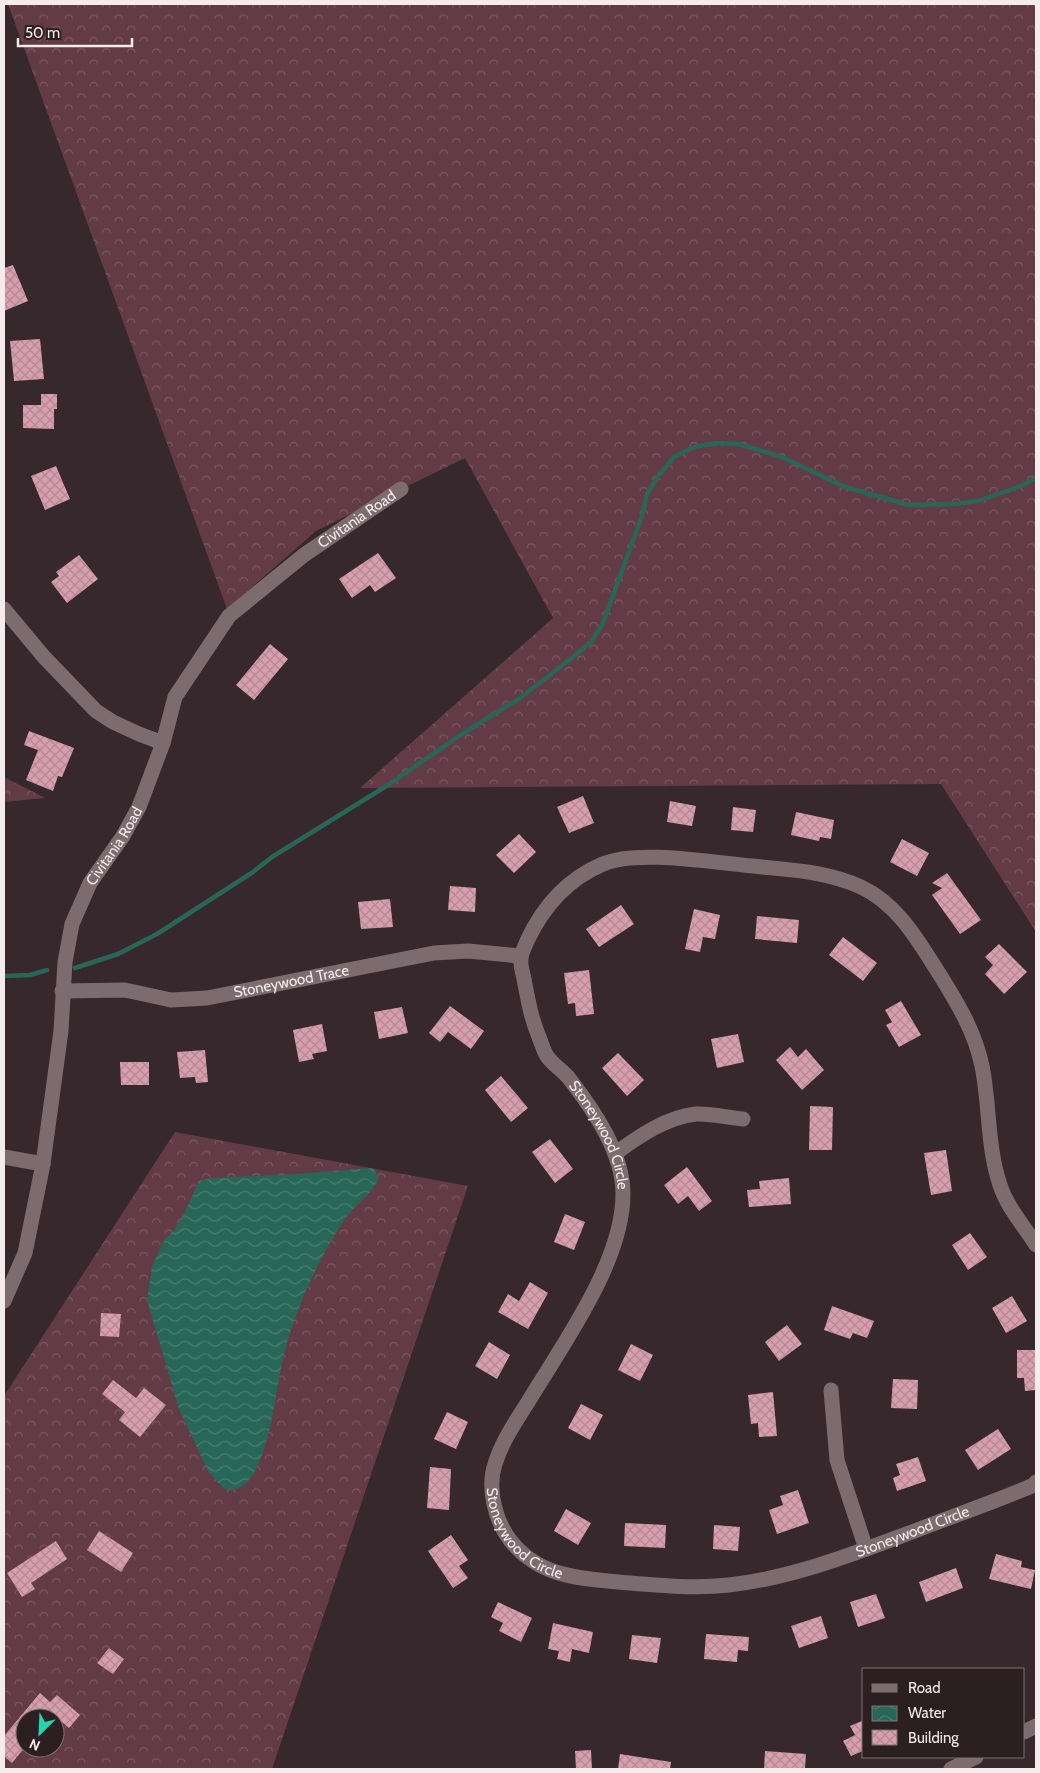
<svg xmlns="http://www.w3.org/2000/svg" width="1040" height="1773" viewBox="0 0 1040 1773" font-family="Cabin,sans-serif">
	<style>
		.forest { fill: url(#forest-crowns); fill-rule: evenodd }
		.water { fill: url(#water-waves) }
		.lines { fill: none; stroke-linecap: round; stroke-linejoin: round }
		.stream { stroke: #286757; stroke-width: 4.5 }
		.building { fill: url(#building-cross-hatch) }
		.street { stroke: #7c6c70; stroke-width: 15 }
		.labels { text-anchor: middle; stroke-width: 5; stroke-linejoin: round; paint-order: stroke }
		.street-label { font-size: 15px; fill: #f4ebed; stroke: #2c1f22 }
	</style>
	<defs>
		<pattern id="forest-crowns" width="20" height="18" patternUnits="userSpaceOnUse" patternTransform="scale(1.25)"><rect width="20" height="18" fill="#633b46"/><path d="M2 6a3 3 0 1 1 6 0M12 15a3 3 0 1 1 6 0" fill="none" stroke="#7a5861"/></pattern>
		<pattern id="water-waves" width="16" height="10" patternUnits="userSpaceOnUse" patternTransform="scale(1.25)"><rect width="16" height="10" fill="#286757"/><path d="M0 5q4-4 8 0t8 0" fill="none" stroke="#487d6f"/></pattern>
		<pattern id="building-cross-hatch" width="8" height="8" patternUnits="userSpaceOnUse" patternTransform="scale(1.25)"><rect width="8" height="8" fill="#d79ead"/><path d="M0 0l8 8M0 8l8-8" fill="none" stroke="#b48894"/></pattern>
	</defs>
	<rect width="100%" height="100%" fill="#36282c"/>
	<path class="forest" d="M8 4H1036V932L941 784 360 788 553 618 465 458 316 531 227 609Z
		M4 777 45 798 4 802Z
		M175 1132 468 1186 272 1769H4V1396ZM25 1718H55V1748H25Z"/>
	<path class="water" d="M373 1168 379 1178C372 1194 356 1204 345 1219 320 1256 295 1310 284 1354 276 1386 270 1463 245 1484 238 1490 232 1490 224 1489L208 1471 179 1409 147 1300 152 1266 163 1242 174 1230 184 1214 199 1181 212 1178 282 1175Z"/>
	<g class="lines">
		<path class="stream" d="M75 968 118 954 157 934 253 872 272 857 388 785 462 734 520 698 573 657 591 642 603 623 642 516 647 494 659 475 674 457 694 447 717 443 739 444 782 457 845 487 909 505 955 504 978 501 1021 486 1036 478
			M4 976 30 975 47 970"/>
	</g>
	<path class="building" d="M13 265 28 301 4 311V268Z
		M40 339 44 379 14 381 10 341Z
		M41 394H57V409H54V429L23 428V405H41Z
		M56 466 70 499 45 510 31 476Z
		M378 553 396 578 375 592 370 585 352 598 339 579Z
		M79 555 98 579 67 603 51 582 59 576 56 572Z
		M270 644 288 659 254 700 236 685Z
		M29 731 74 748 62 777 58 776 53 791 26 780 38 750 24 745Z
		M583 796 594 823 569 833 557 807Z
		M670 801 696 806 692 826 667 822Z
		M733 807 756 810 753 832 731 830Z
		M796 812 834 820 831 839 820 837 819 841 791 835Z
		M519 834 536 852 514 873 496 855Z
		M902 839 929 853 917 876 890 862Z
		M947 873 981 920 960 934 932 895 942 888 932 883Z
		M450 886 476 888 475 912 448 910Z
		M390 899 393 927 361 929 358 902Z
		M621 905 634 924 599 947 586 929Z
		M694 909 720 915 715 939 703 937 700 952 685 949Z
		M757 916 799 920 797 943 755 939Z
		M843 937 877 963 863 981 829 955Z
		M999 944 1027 972 1004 994 985 974 993 965 985 957Z
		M589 970 594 1014 576 1016 575 1003 568 1004 564 973Z
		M901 1001 921 1035 899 1047 886 1025 892 1022 885 1010Z
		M450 1006 484 1031 471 1049 448 1032 440 1042 429 1033Z
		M402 1007 408 1033 379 1039 374 1012Z
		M322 1024 327 1051 312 1054 314 1059 299 1062 293 1030Z
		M738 1034 744 1062 717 1068 711 1039Z
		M790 1047 798 1057 806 1049 824 1070 802 1090 776 1060Z
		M205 1050 208 1082 196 1083 195 1077 180 1078 177 1052Z
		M618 1053 644 1080 627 1096 602 1068Z
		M120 1062H149V1085H121Z
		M501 1076 528 1108 511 1122 485 1090Z
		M810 1106 833 1107 832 1150H809Z
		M550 1139 573 1169 555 1183 532 1152Z
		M946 1150 952 1191 931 1195 924 1153Z
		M687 1167 712 1201 699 1211 688 1196 678 1204 664 1185Z
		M789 1178 791 1204 749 1207 747 1190 760 1189 759 1181Z
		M565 1214 585 1222 574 1250 554 1242Z
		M970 1233 987 1257 968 1270 952 1245Z
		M530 1282 548 1293 528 1329 498 1312 508 1294 519 1301Z
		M1012 1296 1027 1321 1006 1333 992 1308Z
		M832 1306 874 1321 867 1338 853 1333 850 1339 824 1330Z
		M101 1313 121 1314 119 1337 100 1336Z
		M787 1325 802 1344 779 1361 765 1342Z
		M489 1342 510 1355 497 1379 475 1366Z
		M631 1344 653 1355 640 1381 618 1370Z
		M1017 1350H1036V1390L1025 1391 1024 1378H1017Z
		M893 1379 918 1380 917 1409 891 1408Z
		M113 1380 136 1398 144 1388 166 1405 140 1437 119 1420 125 1412 102 1394Z
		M773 1392 777 1436 759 1437 758 1423 751 1424 748 1395Z
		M581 1404 603 1415 590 1440 568 1428Z
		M447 1412 468 1422 456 1449 434 1439Z
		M998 1429 1011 1449 978 1470 965 1450Z
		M918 1457 926 1481 897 1491 893 1478 900 1475 896 1464Z
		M430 1467 451 1469 449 1510 427 1508Z
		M798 1490 809 1523 777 1534 769 1510 783 1505 780 1496Z
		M566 1509 591 1523 578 1545 554 1531Z
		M625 1523 666 1525 665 1548 624 1546Z
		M714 1525 740 1527 738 1551 713 1549Z
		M99 1531 133 1553 121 1572 87 1550Z
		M451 1535 468 1560 459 1566 468 1578 453 1588 428 1551Z
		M56 1541 67 1559 31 1583 35 1589 22 1597 7 1573Z
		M996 1554 1022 1561 1021 1567 1035 1570 1031 1589 989 1579Z
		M956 1568 963 1588 926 1602 919 1582Z
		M876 1594 885 1618 858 1627 850 1602Z
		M498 1602 532 1618 521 1642 499 1631 503 1623 491 1617Z
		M821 1616 828 1638 799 1648 791 1626Z
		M553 1623 593 1632 589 1653 572 1649 570 1662 557 1659 559 1651 548 1649Z
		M706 1634 749 1637 748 1651 738 1650 737 1662 704 1659Z
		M632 1635 661 1638 657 1663 629 1659Z
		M109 1648 124 1659 113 1674 97 1663Z
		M40 1693 50 1702 57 1695 80 1715 69 1728 57 1718H25V1747L12 1763 4 1756V1736Z
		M864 1720V1753L863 1751 851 1756 843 1741 855 1735 850 1726Z
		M591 1750 592 1769H576L575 1751Z
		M765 1751 806 1754 805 1769H764Z
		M620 1754 671 1762 670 1769H618Z"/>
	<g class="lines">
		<g class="street">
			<path d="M4 609 44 657 96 711 113 722 139 734 163 743"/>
			<path id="s1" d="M62 991 125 990 171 1000 207 998 434 953 468 951 520 956"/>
			<path d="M616 1153C639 1136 667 1117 696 1114 710 1113 729 1118 743 1119"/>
			<path d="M4 1157 43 1164"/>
			<path id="s2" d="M1036 1245C1024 1226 1007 1207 1000 1185 987 1147 990 1106 982 1066 975 1032 958 1004 940 975 919 942 898 904 861 887 827 871 789 870 753 866 714 863 638 849 603 864 567 879 543 907 527 941 525 947 521 953 521 959 520 966 523 973 524 979 528 1000 531 1018 539 1037 542 1044 543 1050 547 1056 552 1064 562 1070 568 1077 593 1109 623 1152 623 1194 623 1262 563 1344 528 1402 516 1421 502 1441 495 1464 487 1488 495 1520 510 1540 538 1576 576 1578 618 1582 655 1585 692 1589 729 1585 792 1578 853 1554 912 1532 953 1516 994 1502 1034 1485L1036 1482"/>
			<path id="s3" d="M4 1301 25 1253 43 1164 61 1031 65 962 72 924 90 883 123 836 139 807 163 743 175 697 229 616 304 555 401 489"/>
			<path d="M831 1390 837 1460 866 1549"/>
			<path d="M1024 1732 1036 1726"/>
			<path d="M951 1769 976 1757"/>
		</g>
	</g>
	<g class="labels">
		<g class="street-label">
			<text dy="5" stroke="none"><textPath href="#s3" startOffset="894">Civitania Road</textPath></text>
			<text dy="5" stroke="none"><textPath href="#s3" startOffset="474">Civitania Road</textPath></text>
			<text dy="5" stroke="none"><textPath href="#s1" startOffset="232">Stoneywood Trace</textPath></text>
			<text dy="5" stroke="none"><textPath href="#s2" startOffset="1001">Stoneywood Circle</textPath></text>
			<text dy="5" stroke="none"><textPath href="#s2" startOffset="1451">Stoneywood Circle</textPath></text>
			<text dy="5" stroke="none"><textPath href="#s2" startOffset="1870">Stoneywood Circle</textPath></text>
		</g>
	</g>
	<rect width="1040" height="1773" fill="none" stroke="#f4ebed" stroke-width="10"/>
	<rect x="862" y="1668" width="162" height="90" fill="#2c1f22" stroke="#7c7173"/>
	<rect x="872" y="1684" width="25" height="8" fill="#7c6c70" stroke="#7c7173"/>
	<text x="908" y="1693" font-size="15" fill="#f4ebed">Road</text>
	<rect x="872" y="1706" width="25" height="15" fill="url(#water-waves)" stroke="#7c7173"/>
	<text x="908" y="1718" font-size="15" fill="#f4ebed">Water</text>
	<rect x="872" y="1730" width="25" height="15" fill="url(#building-cross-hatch)" stroke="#7c7173"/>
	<text x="908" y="1743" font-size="15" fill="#f4ebed">Building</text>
	<g transform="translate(40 1733) rotate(204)"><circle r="24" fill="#2c1f22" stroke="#7c7173"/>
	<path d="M0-4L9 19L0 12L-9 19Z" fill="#22d5af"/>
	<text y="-8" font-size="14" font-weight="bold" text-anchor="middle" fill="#f4ebed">N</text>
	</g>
	<path d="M18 38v8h114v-8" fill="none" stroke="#f4ebed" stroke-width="2.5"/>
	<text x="25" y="38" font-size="15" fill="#f4ebed" stroke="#2c1f22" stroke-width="4" paint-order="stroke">50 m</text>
</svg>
